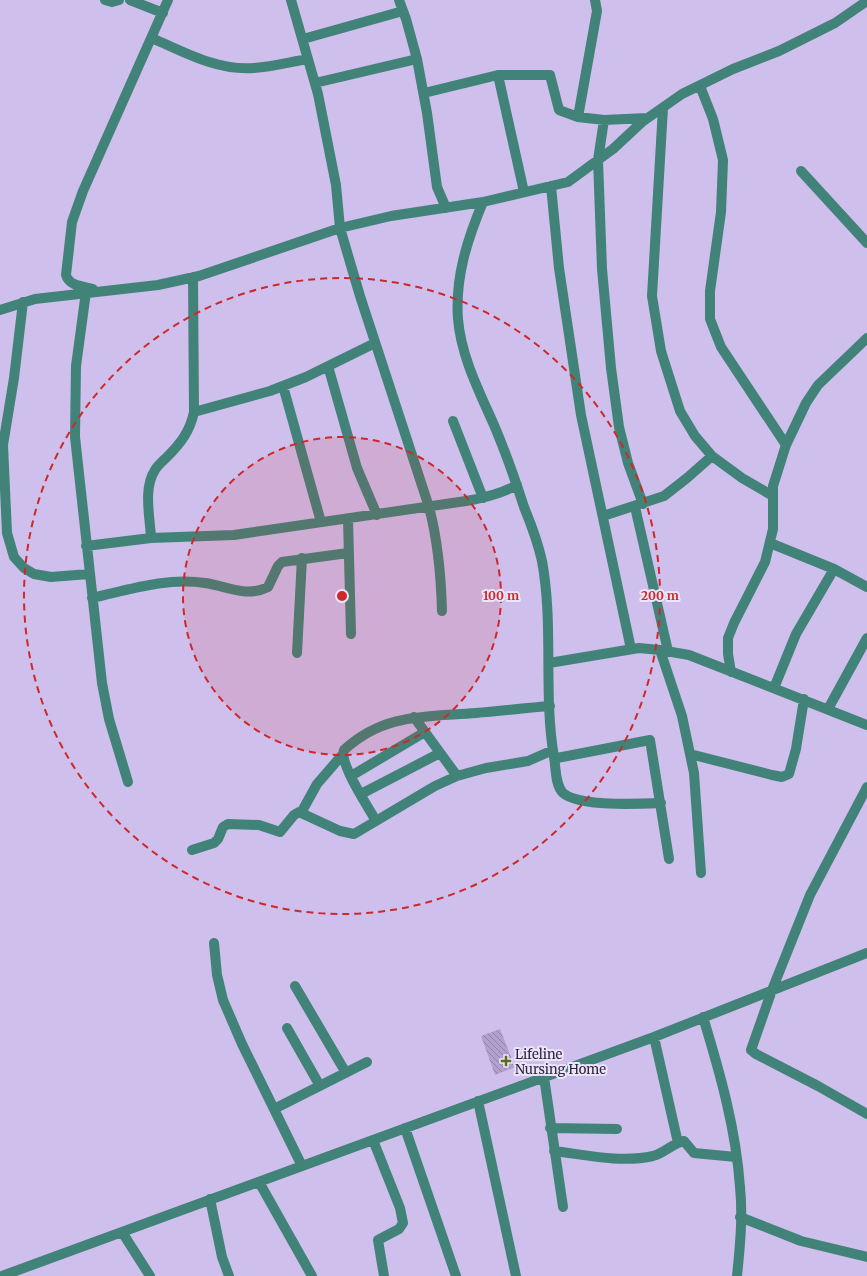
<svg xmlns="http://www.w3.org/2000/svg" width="867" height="1276" viewBox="0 0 867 1276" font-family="Merriweather,serif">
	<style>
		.building { fill: url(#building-back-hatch) }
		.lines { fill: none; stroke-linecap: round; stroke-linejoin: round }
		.minor { stroke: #428379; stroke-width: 10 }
		.ring { fill: none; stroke: #ce2829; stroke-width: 2; stroke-dasharray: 7 5 }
		.poi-dot { fill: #596c19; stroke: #ece4fc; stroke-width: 1.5 }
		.labels { text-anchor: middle; stroke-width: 4; stroke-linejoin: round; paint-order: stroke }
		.poi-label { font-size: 13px; fill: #2d2637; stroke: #ece4fc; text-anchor: start }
		.centre { fill: #ce2829; stroke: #ece4fc; stroke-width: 2 }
		.ring-label { font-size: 12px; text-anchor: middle; font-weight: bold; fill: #ce2829; stroke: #ece4fc; stroke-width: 4; stroke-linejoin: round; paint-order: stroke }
	</style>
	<defs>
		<pattern id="building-back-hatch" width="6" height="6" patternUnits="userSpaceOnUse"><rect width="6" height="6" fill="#b2a1ce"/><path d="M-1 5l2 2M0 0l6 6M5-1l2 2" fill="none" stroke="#9183a8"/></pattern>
	</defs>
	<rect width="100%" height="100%" fill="#cfbfec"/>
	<path class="building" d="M500 1029 515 1067 495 1075 481 1036Z"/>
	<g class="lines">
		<path class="minor" d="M105 0 112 2 119 0
			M130 0 163 13
			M291 0 318 94 336 185 340 228 360 296 429 507C438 541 441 575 442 611
			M399 0 406 19 417 59 427 113 437 187 446 208
			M595 0 597 11 578 117 604 120 647 118
			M152 38C183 52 218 71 254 68 272 67 290 62 308 59
			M303 39 403 11
			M498 75 524 192
			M315 83 417 59
			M700 86 713 119 723 160 721 212 710 291V319L721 347 786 445
			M424 93 498 75H550L559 110 578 117
			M663 108 652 296 661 351 680 411 695 436 712 456 742 478 773 496
			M604 120 598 160 602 269 611 368 619 427 628 463 643 504
			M801 171 867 243
			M551 186 559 268 581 415 631 649
			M483 202C467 240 455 278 458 319 461 356 479 391 494 425 505 451 515 479 524 507 531 524 538 543 542 561 554 626 543 693 554 757L557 758 650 740 669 859
			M93 289C83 286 69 286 66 275L72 222 83 191 168 0
			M86 292 76 366 75 437 102 683 109 719 128 782
			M23 302 14 378 3 445 7 533 14 557 24 568 34 574 51 577 89 574
			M0 310 35 299 158 285 199 276 340 228 391 216 483 202 568 182 613 149 642 122 682 94 733 69 779 51 835 23 867 1
			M328 366 357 468 377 515
			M283 386 321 522
			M194 412 270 391 306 377 375 343
			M453 421 483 498
			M635 507 668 651
			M603 516 664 496 687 478 712 456
			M348 519 351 634
			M151 538C150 517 143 488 155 470 158 465 163 461 167 457 181 443 190 431 194 412L193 277
			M770 543 834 569 867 587
			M86 546 151 538 234 535 466 501C484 498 501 494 517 485
			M92 598C128 590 167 577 205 583 227 586 246 598 268 587L278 566 282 562 348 553
			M660 650 682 716 694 773 701 873
			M297 653 302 558
			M549 663 639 648 660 650 689 655 867 725
			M731 672 728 654V638L734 623 765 562 773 529V486L786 445 806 403 818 385 867 338
			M774 688 796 634 834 569
			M828 709 867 638
			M414 717 457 776
			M690 754 772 775 782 777 789 774 796 749 804 699
			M554 757C556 768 555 785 563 793 579 807 639 804 661 803
			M351 776 425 732
			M867 787 810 895 772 990 751 1050 756 1054 818 1086 867 1114
			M361 794 440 753
			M301 813 317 784 343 754
			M376 821C369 808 339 764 344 750 384 713 426 717 476 713 501 711 525 708 550 706
			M192 850 214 843 218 839 223 827 228 824 259 825 280 832 294 815 299 812 340 831 354 834 435 786 457 776 486 768 528 761 553 750
			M214 943 217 975 223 1000 242 1044 302 1166
			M295 986 346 1073
			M703 1017C720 1073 736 1129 740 1187 743 1216 740 1247 737 1276
			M287 1028 320 1086
			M654 1037 678 1143
			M544 1077 563 1207
			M478 1101 516 1276
			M274 1109 367 1062
			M405 1128 456 1276
			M550 1128 617 1129
			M373 1140 400 1208 403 1223 399 1229 378 1240 384 1276
			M554 1151C586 1155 622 1163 653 1156 665 1153 673 1143 684 1141L694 1153 736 1157
			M259 1182 312 1276
			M210 1199 222 1257 229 1276
			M740 1217 801 1241 867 1257
			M122 1232 150 1276
			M2 1276 654 1037 867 953"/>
	</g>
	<circle cx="342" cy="596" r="159" fill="#ce2829" fill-opacity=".12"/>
	<g class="ring">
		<circle cx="342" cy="596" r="159"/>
		<circle cx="342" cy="596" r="318"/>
	</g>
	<path class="poi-dot" d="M504 1055h4v4h4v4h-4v4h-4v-4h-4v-4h4z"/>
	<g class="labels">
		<g class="poi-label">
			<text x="515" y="1059">Lifeline<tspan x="515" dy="15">Nursing Home</tspan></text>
		</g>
	</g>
	<circle cx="342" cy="596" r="6" class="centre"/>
	<g class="ring-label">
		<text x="501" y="600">100 m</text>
		<text x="660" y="600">200 m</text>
	</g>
</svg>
